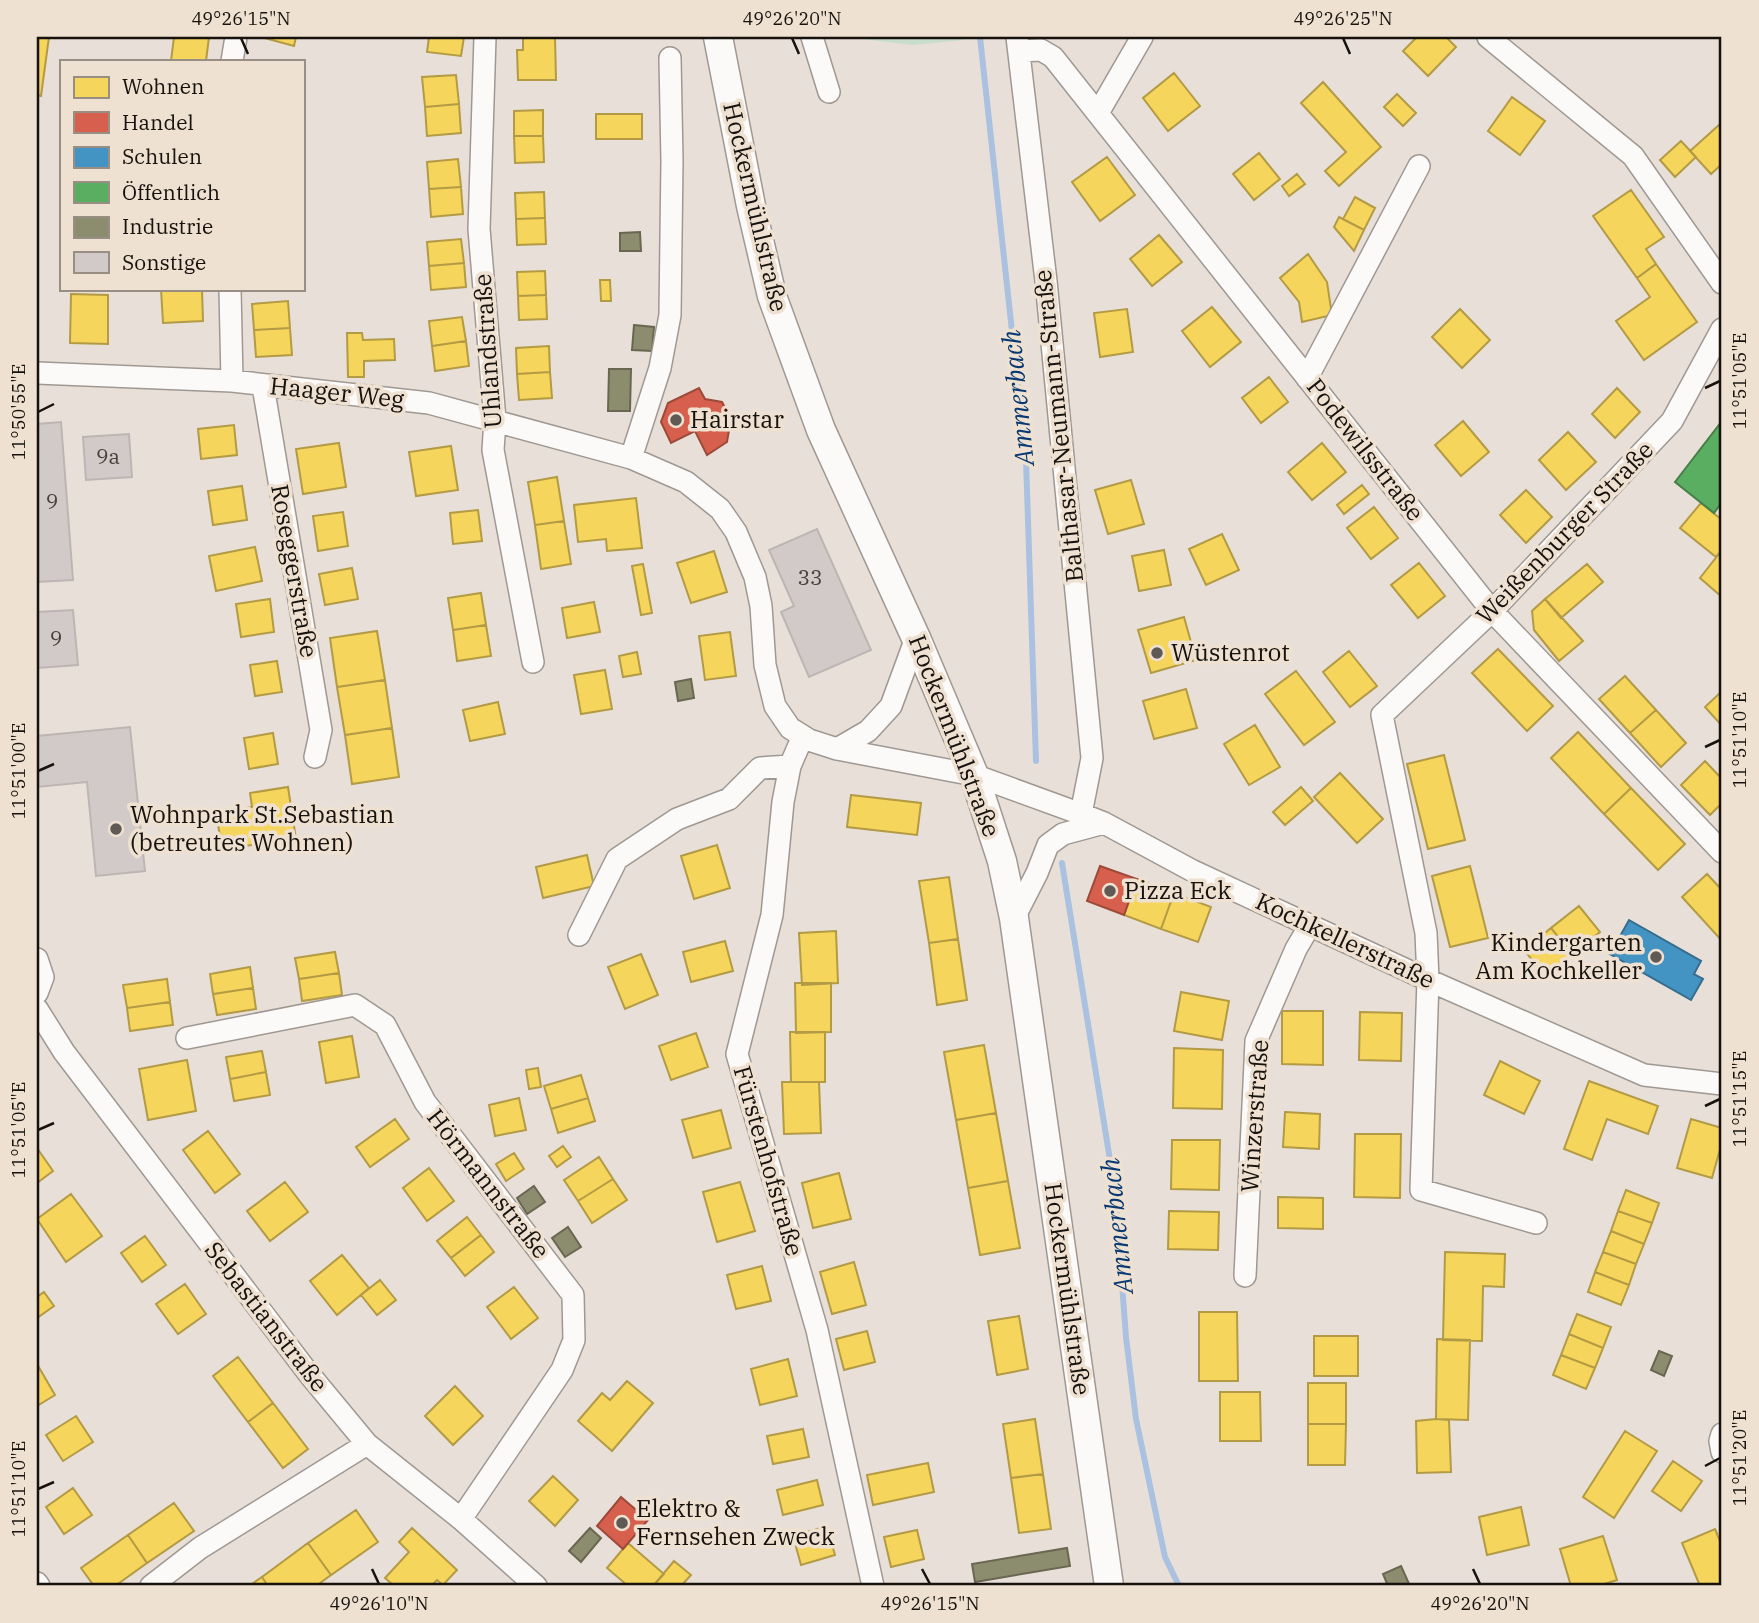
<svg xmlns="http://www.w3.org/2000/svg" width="1759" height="1623" viewBox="0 0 1759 1623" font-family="'IBM Plex Serif',serif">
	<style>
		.green { fill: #c9ddcc }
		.homes { fill: #f6d55c; stroke: #b39a44; stroke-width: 2 }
		.shops { fill: #d6604d; stroke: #9d493a; stroke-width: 2 }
		.schools { fill: #4393c3; stroke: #366c8c; stroke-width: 2 }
		.public { fill: #5aae61; stroke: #467f48; stroke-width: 2 }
		.industry { fill: #8c8c6e; stroke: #696751; stroke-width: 2 }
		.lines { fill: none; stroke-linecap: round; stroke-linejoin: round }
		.stream { stroke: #abc1e0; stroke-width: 6 }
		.building { fill: #d2cac8; stroke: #bdb5b3; stroke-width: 2 }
		.minor-casing { stroke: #9f9892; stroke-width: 24 }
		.major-casing { stroke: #9f9892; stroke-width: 31 }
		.minor { stroke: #fcfaf9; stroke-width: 21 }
		.major { stroke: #fcfaf9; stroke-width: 28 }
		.ticks { fill: none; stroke: #17120d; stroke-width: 2.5 }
		.poi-dot { fill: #605a54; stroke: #efe1d1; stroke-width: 2.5 }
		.labels { text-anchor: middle; stroke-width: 7; stroke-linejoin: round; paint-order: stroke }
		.number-label { font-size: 21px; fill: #48423e }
		.street-label { font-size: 24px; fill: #17120d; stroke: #efe1d1 }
		.poi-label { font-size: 24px; fill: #17120d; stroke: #efe1d1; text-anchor: start }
		.water-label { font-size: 26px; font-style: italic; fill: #083972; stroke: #efe1d1 }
		.neatline { fill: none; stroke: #17120d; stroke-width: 2.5 }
		.ticks-label { font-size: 18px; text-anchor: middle; fill: #17120d }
	</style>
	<rect width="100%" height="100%" fill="#e8e0d8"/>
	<path class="green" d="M845 37H964V40L912 45Z"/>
	<path class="homes" d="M37 37H49L41 96 37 95Z
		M174 37H209L206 61H171Z
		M261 37H296L294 46Z
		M429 37H464L461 56 427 52Z
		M523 37H555L556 80H518L517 50H523Z
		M1417 37H1446L1456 47 1428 76 1403 51Z
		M1174 73 1200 106 1168 131 1143 98Z
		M456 75 459 104 425 107 422 77Z
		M1323 82 1381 147 1339 186 1325 171 1346 152 1301 103Z
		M1397 94 1416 113 1403 126 1384 107Z
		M1512 97 1545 121 1520 155 1488 131Z
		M459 104 461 133 427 136 425 107Z
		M543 110V136H514V111Z
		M596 114H642V139H596Z
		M1719 125 1722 128V164L1711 174 1690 151Z
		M514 136H543L544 162 515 163Z
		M1681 141 1696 157 1675 177 1660 160Z
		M1259 153 1280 179 1254 200 1233 174Z
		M1107 157 1135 195 1100 221 1072 182Z
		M458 159 461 187 429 189 427 162Z
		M1297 174 1305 184 1289 196 1282 186Z
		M461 187 463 214 431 217 429 189Z
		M1631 190 1664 237 1646 249 1656 264 1637 278 1593 216Z
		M544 192 545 218 516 219 515 193Z
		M1355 197 1375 208 1364 230 1343 219Z
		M1339 217 1364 230 1354 251 1334 227Z
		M545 218 546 244 517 245 516 219Z
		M1159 235 1182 262 1152 286 1130 259Z
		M461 239 464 263 429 266 427 242Z
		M1308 254 1327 282 1332 315 1302 322 1299 302 1280 278Z
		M464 263 466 287 431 290 429 266Z
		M1656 264 1697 322 1644 360 1616 321 1650 297 1637 278Z
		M545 271 546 295 518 296 517 272Z
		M600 280H610L611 301H601Z
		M161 289H202L203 321 163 323Z
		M71 294 108 295V344L70 343Z
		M546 295 547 319 519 320 518 296Z
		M288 301 290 328 254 330 252 304Z
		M1212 307 1241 342 1210 367 1182 331Z
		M1127 309 1133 352 1100 357 1094 313Z
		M1460 309 1490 340 1462 368 1432 337Z
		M462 317 466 341 432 346 429 321Z
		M290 328 292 355 256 357 254 330Z
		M347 333H362L363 340 394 339 395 360 364 361V377H348Z
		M466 341 469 366 435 371 432 346Z
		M549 346 550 372 517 374 516 348Z
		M550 372 552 398 519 400 517 374Z
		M1269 377 1288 402 1261 423 1242 398Z
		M1617 388 1640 412 1615 438 1592 414Z
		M1463 421 1489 452 1461 476 1435 445Z
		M234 425 237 455 201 459 198 429Z
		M1568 432 1596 462 1566 490 1539 460Z
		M339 443 346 487 303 494 296 449Z
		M1322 443 1346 472 1312 500 1288 472Z
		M451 446 458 490 416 496 409 452Z
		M557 477 564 521 535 525 528 482Z
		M1131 480 1144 524 1108 534 1095 490Z
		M1362 485 1369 494 1344 514 1337 505Z
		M242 486 247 520 213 525 208 491Z
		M1526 490 1552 517 1526 543 1500 515Z
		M636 498 642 548 607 551 606 539 578 542 574 505Z
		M1701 503 1722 520V550L1716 557 1680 528Z
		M1374 507 1398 538 1371 559 1347 528Z
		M478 510 482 541 453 544 450 513Z
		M343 512 348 546 318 551 313 516Z
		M564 521 571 564 541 569 535 525Z
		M1222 534 1239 570 1206 585 1189 549Z
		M255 547 262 581 216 591 209 556Z
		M1164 550 1171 585 1139 591 1132 556Z
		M1722 550V597L1700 578Z
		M714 551 727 592 691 603 677 563Z
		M1419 563 1445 596 1418 618 1391 585Z
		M643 564 652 613 641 615 632 566Z
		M1587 564 1603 582 1561 618 1545 599Z
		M352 568 358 599 325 605 319 574Z
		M481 593 486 625 453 630 448 598Z
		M270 599 274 632 241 637 236 604Z
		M1545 599 1583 641 1559 661 1534 630 1532 611Z
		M594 602 600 632 567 638 562 608Z
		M1184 617 1196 660 1151 673 1138 630Z
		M486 625 491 656 457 661 453 630Z
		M377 631 385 680 337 687 330 638Z
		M730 632 736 676 705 680 699 636Z
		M1498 649 1553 706 1527 731 1472 673Z
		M1349 651 1377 686 1350 707 1323 672Z
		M637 652 641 674 623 677 619 656Z
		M277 661 282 692 255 696 250 665Z
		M605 670 612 709 581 714 574 675Z
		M1296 671 1335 722 1304 745 1265 694Z
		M1625 676 1656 710 1630 733 1599 699Z
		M385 680 392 728 345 735 337 687Z
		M1186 689 1197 728 1154 739 1143 701Z
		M1722 691V726L1705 707Z
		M498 702 505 734 470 741 463 710Z
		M1656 710 1686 743 1661 767 1630 733Z
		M1255 725 1280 767 1249 785 1224 744Z
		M392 728 399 777 352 784 345 735Z
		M1578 732 1631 788 1604 814 1551 758Z
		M273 733 278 764 249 769 244 738Z
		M1444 755 1465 840 1428 849 1407 764Z
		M1705 761 1722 779V803L1710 815 1681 785Z
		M1340 773 1383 819 1357 843 1314 797Z
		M288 787 296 839 222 849 216 812 252 807 250 793Z
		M1301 787 1313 801 1285 825 1273 812Z
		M1631 788 1685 844 1658 870 1604 814Z
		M851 795 921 803 917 835 847 827Z
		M717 845 730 888 694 899 681 856Z
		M587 855 594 886 543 898 536 867Z
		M1470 866 1488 938 1450 947 1432 876Z
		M1707 874 1722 890V941L1682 897Z
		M949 877 958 939 929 943 919 881Z
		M1137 879 1174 893 1161 929 1124 915Z
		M1174 893 1211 907 1198 942 1161 929Z
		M1579 906 1600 932 1572 954 1551 928Z
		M1551 928 1572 954 1545 976 1524 950Z
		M836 931 838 983 802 985 799 933Z
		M958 939 967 1000 937 1005 929 943Z
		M725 941 733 971 691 982 683 952Z
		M335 952 339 973 299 979 295 958Z
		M641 954 658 995 625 1009 608 967Z
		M250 967 253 988 213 994 210 974Z
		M339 973 342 995 302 1001 299 979Z
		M167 979 170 1002 127 1008 123 985Z
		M795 983H831V1032L796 1033Z
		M253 988 256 1009 217 1015 213 994Z
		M1181 992 1229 1001 1222 1040 1174 1031Z
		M170 1002 173 1025 130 1031 127 1008Z
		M1282 1011H1323V1065L1282 1064Z
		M1360 1012 1402 1013 1401 1061 1359 1060Z
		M790 1032H825V1082H791Z
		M696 1033 708 1067 671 1080 659 1046Z
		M352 1036 359 1077 326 1083 319 1042Z
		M984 1045 996 1113 956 1120 944 1052Z
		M1174 1048 1223 1050 1222 1109 1173 1108Z
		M262 1051 266 1072 230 1079 226 1057Z
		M187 1060 196 1111 148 1120 139 1069Z
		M1500 1061 1540 1081 1524 1114 1484 1095Z
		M538 1068 541 1087 529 1089 526 1070Z
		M266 1072 270 1095 234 1101 230 1079Z
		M581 1075 588 1098 551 1109 544 1086Z
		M1589 1081 1658 1106 1648 1134 1607 1119 1592 1160 1564 1149Z
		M782 1082H819L821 1133 784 1134Z
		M519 1098 526 1130 495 1136 489 1105Z
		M588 1098 595 1121 558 1133 551 1109Z
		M721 1110 731 1148 693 1158 682 1120Z
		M1285 1112 1320 1114 1319 1149 1283 1147Z
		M996 1113 1008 1181 968 1188 956 1120Z
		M395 1119 409 1139 370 1167 356 1147Z
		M1691 1119 1722 1128V1142L1712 1178 1677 1168Z
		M208 1131 240 1174 215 1193 183 1150Z
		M1355 1134H1401L1400 1198 1354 1197Z
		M1172 1140H1220L1219 1190 1171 1189Z
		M563 1146 571 1157 557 1167 549 1156Z
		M37 1148 53 1171 37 1183Z
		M514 1153 524 1169 506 1181 496 1164Z
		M599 1157 613 1179 578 1201 564 1180Z
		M429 1168 454 1201 427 1221 403 1188Z
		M839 1173 851 1219 813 1228 802 1183Z
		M613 1179 627 1200 592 1223 578 1201Z
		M1008 1181 1020 1248 980 1255 968 1188Z
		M285 1182 308 1212 270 1241 247 1211Z
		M740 1182 755 1231 717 1242 703 1192Z
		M1626 1190 1659 1203 1652 1223 1618 1211Z
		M71 1194 102 1236 66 1262 37 1219Z
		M1278 1197 1323 1198V1229L1278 1228Z
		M1169 1211 1219 1212 1218 1250 1168 1249Z
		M1618 1211 1652 1223 1644 1244 1611 1231Z
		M467 1217 481 1235 451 1258 437 1241Z
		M1611 1231 1644 1244 1636 1264 1603 1252Z
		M481 1235 494 1252 465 1276 451 1258Z
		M145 1236 166 1265 142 1282 121 1253Z
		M1445 1252 1505 1254 1504 1287 1483 1286 1482 1341 1443 1340Z
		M1603 1252 1636 1264 1629 1285 1595 1272Z
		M342 1255 369 1288 337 1315 310 1281Z
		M854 1262 866 1305 832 1314 820 1272Z
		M762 1266 771 1301 736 1309 727 1275Z
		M1595 1272 1629 1285 1621 1305 1588 1292Z
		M380 1280 396 1300 377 1315 361 1295Z
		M185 1284 206 1314 178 1334 156 1304Z
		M514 1287 538 1318 511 1339 487 1307Z
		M44 1292 54 1306 37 1318V1297Z
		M1199 1312H1237L1238 1381H1199Z
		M1577 1314 1611 1327 1603 1348 1569 1334Z
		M1019 1316 1028 1369 997 1375 988 1321Z
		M867 1331 875 1362 844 1370 836 1339Z
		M1569 1334 1603 1348 1595 1368 1561 1355Z
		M1314 1336H1358V1376H1314Z
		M1437 1339 1470 1340 1468 1420 1436 1419Z
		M1561 1355 1595 1368 1586 1389 1553 1375Z
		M238 1357 273 1403 248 1422 213 1376Z
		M788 1359 797 1396 760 1405 751 1369Z
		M37 1364 55 1395 37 1406Z
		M627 1381 653 1403 612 1451 578 1421 602 1393 610 1400Z
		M1308 1383H1346V1424H1308Z
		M455 1386 483 1416 453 1445 425 1416Z
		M1220 1392H1260L1261 1441H1220Z
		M273 1403 308 1449 283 1468 248 1422Z
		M76 1416 93 1442 63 1461 46 1435Z
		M1035 1419 1043 1474 1011 1478 1003 1424Z
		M1436 1419 1449 1420 1451 1472 1417 1473 1416 1421Z
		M1308 1424H1346L1345 1465H1308Z
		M803 1429 809 1457 773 1464 767 1436Z
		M1625 1431 1657 1451 1614 1518 1583 1497Z
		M1673 1461 1702 1481 1681 1511 1652 1491Z
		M928 1463 934 1492 873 1505 867 1475Z
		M1043 1474 1051 1529 1019 1533 1011 1478Z
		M553 1476 578 1500 555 1526 529 1501Z
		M817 1480 823 1505 783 1515 777 1490Z
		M73 1488 92 1515 64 1534 46 1507Z
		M174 1503 194 1531 147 1563 128 1535Z
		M1521 1507 1529 1545 1487 1555 1479 1517Z
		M356 1510 378 1542 331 1575 308 1543Z
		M827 1526 835 1555 801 1565 793 1536Z
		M412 1528 457 1570 443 1585 437 1580 431 1586H394L385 1578 409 1552 399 1542Z
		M1715 1529 1722 1546V1586H1700L1682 1543Z
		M917 1530 924 1559 891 1567 884 1537Z
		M128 1535 147 1563 115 1586H94L81 1568Z
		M1603 1536 1617 1580 1598 1586H1571L1560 1549Z
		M308 1543 331 1575 316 1586H268L262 1577Z
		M628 1543 664 1574 653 1586H628L607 1568Z
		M674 1561 691 1575 681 1586H653Z
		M262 1577 268 1586H249Z"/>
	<path class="shops" d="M699 388 705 399 722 402 731 419 727 442 707 455 695 431 671 443 661 422 668 403Z
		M1100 866 1137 879 1124 915 1087 901Z
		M621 1497 648 1520 623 1549 597 1526Z"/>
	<path class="schools" d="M1629 920 1701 961 1694 974 1703 979 1691 1000 1610 954Z"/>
	<path class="public" d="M1722 421V502L1714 513 1675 482Z"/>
	<path class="industry" d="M640 232 641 251H620V233Z
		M634 325 654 327 652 351 632 350Z
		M609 369H631L630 411H608Z
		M691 679 694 698 678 701 675 682Z
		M534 1186 545 1202 527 1214 517 1198Z
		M568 1227 581 1247 565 1257 552 1238Z
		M1659 1351 1672 1356 1664 1376 1651 1370Z
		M590 1528 601 1538 581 1562 569 1551Z
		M1067 1548 1070 1566 975 1582 972 1564Z
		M1401 1566 1410 1586H1388L1383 1574Z"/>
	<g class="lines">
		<path class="stream" d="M980 37 1026 460 1036 761
			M1062 863 1115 1191 1126 1337 1136 1419 1165 1557 1179 1586"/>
	</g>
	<path class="building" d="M61 422 73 580 37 582V424Z
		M129 434 132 477 86 480 83 437Z
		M817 529 871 650 809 677 781 612 794 606 769 550Z
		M73 610 78 665 37 668V612Z
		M130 727 145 871 96 876 87 782 37 787V736Z"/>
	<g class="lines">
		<defs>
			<path id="minor" d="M485 37 479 229 495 420 493 450 533 662
				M812 37 829 92
				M1017 37 1046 281 1092 758 1081 814
				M1488 37 1633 156 1722 283
				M1019 51 1041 50 1053 57 1492 611 1722 852
				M232 61 236 37
				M1098 113 1142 37
				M230 289 232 381
				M37 373 232 381 429 403 631 458 686 482 720 509 736 532 755 577 761 606 765 665 775 706 790 728 809 740 837 749 974 775 1081 814 1104 823 1193 871 1428 980 1644 1075 1722 1084
				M1307 378 1419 166
				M263 386 321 730 315 757
				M631 458 660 368 670 315 672 161 670 58
				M803 736 790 766 783 802 772 915 737 1054 817 1330 873 1586
				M837 749 868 731 891 706 916 638
				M1014 918 1037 873 1048 845 1063 834 1104 823
				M579 935 617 859 677 819 729 799 760 768 790 766
				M37 959 43 977 37 993
				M37 1009 64 1052 309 1374 367 1444 461 1519 536 1586
				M187 1038 355 1005 385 1025 425 1102 573 1295 574 1340 562 1370 461 1519
				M1536 1223 1421 1190 1428 980 1426 933 1382 715 1492 611 1672 421 1722 329
				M1245 1276 1256 1041 1296 949 1310 925
				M1722 1434 1720 1441 1722 1452
				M37 1583 39 1586
				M151 1586 200 1548 367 1444"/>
			<path id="major" d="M718 37 751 206 772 296 821 430 916 638 974 775 1002 861 1014 918 1109 1586"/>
		</defs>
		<use href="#minor" class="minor-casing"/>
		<use href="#major" class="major-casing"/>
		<use href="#minor" class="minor"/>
		<use href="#major" class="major"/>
	</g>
	<path class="ticks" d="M241 38 248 54M792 38 799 54M1343 38 1350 54M1705 388 1720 381M38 412 54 404M1705 747 1720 740M38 771 54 764M1705 1106 1720 1099M38 1130 54 1123M1705 1466 1720 1458M38 1489 54 1482M372 1569 379 1584M922 1569 930 1584M1473 1569 1480 1584"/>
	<g class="poi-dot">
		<circle cx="676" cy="420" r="7"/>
		<circle cx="1157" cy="653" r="7"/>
		<circle cx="116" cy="829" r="7"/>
		<circle cx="1110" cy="891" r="7"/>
		<circle cx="1656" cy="957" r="7"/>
		<circle cx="622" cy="1523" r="7"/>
	</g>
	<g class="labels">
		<g class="number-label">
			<text x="108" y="464">9a</text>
			<text x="52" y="509">9</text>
			<text x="810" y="585">33</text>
			<text x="56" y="646">9</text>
		</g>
		<g class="street-label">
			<text transform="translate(755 207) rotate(77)" y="8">Hockermühlstraße</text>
			<text transform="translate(488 351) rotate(-94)" y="8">Uhlandstraße</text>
			<text transform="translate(337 393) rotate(6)" y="8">Haager Weg</text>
			<text transform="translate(1059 426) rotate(-96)" y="8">Balthasar-Neumann-Straße</text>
			<text transform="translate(1365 450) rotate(52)" y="8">Podewilsstraße</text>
			<text transform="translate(1565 533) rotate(-46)" y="8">Weißenburger Straße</text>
			<text transform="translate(294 571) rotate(80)" y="8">Roseggerstraße</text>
			<text transform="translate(954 736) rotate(69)" y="8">Hockermühlstraße</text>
			<text transform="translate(1345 941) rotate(25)" y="8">Kochkellerstraße</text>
			<text transform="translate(1255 1116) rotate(-86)" y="8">Winzerstraße</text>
			<text transform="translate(768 1161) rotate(74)" y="8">Fürstenhofstraße</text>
			<text transform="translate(488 1184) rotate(52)" y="8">Hörmannstraße</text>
			<text transform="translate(1067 1289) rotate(82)" y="8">Hockermühlstraße</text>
			<text transform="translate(266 1317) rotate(52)" y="8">Sebastianstraße</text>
		</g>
		<g class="poi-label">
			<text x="690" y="428">Hairstar</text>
			<text x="1171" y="661">Wüstenrot</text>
			<text x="130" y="823">Wohnpark St.Sebastian<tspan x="130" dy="28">(betreutes Wohnen)</tspan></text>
			<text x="1124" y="899">Pizza Eck</text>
			<text x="1642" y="951" text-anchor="end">Kindergarten<tspan x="1642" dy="28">Am Kochkeller</tspan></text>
			<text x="636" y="1517">Elektro &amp;<tspan x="636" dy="28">Fernsehen Zweck</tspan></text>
		</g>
		<g class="water-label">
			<text transform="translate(1018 398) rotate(-96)" y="9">Ammerbach</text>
			<text transform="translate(1117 1226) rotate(-96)" y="9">Ammerbach</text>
		</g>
	</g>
	<rect width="1759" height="1623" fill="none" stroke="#efe1d1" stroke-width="77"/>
	<rect x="60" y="60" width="245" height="231" fill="#efe1d1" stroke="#998e83" stroke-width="2"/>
	<rect x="74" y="77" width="35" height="21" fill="#f6d55c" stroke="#998e83" stroke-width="2"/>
	<text x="122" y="94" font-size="21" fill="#17120d">Wohnen</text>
	<rect x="74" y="112" width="35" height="21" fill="#d6604d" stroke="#998e83" stroke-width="2"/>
	<text x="122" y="130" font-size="21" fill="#17120d">Handel</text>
	<rect x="74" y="147" width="35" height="21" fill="#4393c3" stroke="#998e83" stroke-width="2"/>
	<text x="122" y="164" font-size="21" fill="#17120d">Schulen</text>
	<rect x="74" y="182" width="35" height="21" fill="#5aae61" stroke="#998e83" stroke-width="2"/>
	<text x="122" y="200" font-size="21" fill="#17120d">Öffentlich</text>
	<rect x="74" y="217" width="35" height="21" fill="#8c8c6e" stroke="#998e83" stroke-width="2"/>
	<text x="122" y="234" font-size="21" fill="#17120d">Industrie</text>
	<rect x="74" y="252" width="35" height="21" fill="#d2cac8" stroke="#998e83" stroke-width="2"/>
	<text x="122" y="270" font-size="21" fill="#17120d">Sonstige</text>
	<rect x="38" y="38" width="1682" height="1546" class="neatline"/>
	<g class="ticks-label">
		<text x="241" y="25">49°26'15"N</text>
		<text x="792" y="25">49°26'20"N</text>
		<text x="1343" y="25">49°26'25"N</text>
		<text transform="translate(1740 381) rotate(-90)" y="6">11°51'05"E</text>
		<text transform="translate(19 412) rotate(-90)" y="6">11°50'55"E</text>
		<text transform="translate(1740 740) rotate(-90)" y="6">11°51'10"E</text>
		<text transform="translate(19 771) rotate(-90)" y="6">11°51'00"E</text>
		<text transform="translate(1740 1099) rotate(-90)" y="6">11°51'15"E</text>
		<text transform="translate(19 1130) rotate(-90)" y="6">11°51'05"E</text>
		<text transform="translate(1740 1458) rotate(-90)" y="6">11°51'20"E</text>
		<text transform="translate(19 1489) rotate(-90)" y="6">11°51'10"E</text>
		<text x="379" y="1610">49°26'10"N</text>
		<text x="930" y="1610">49°26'15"N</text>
		<text x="1480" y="1610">49°26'20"N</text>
	</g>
</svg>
